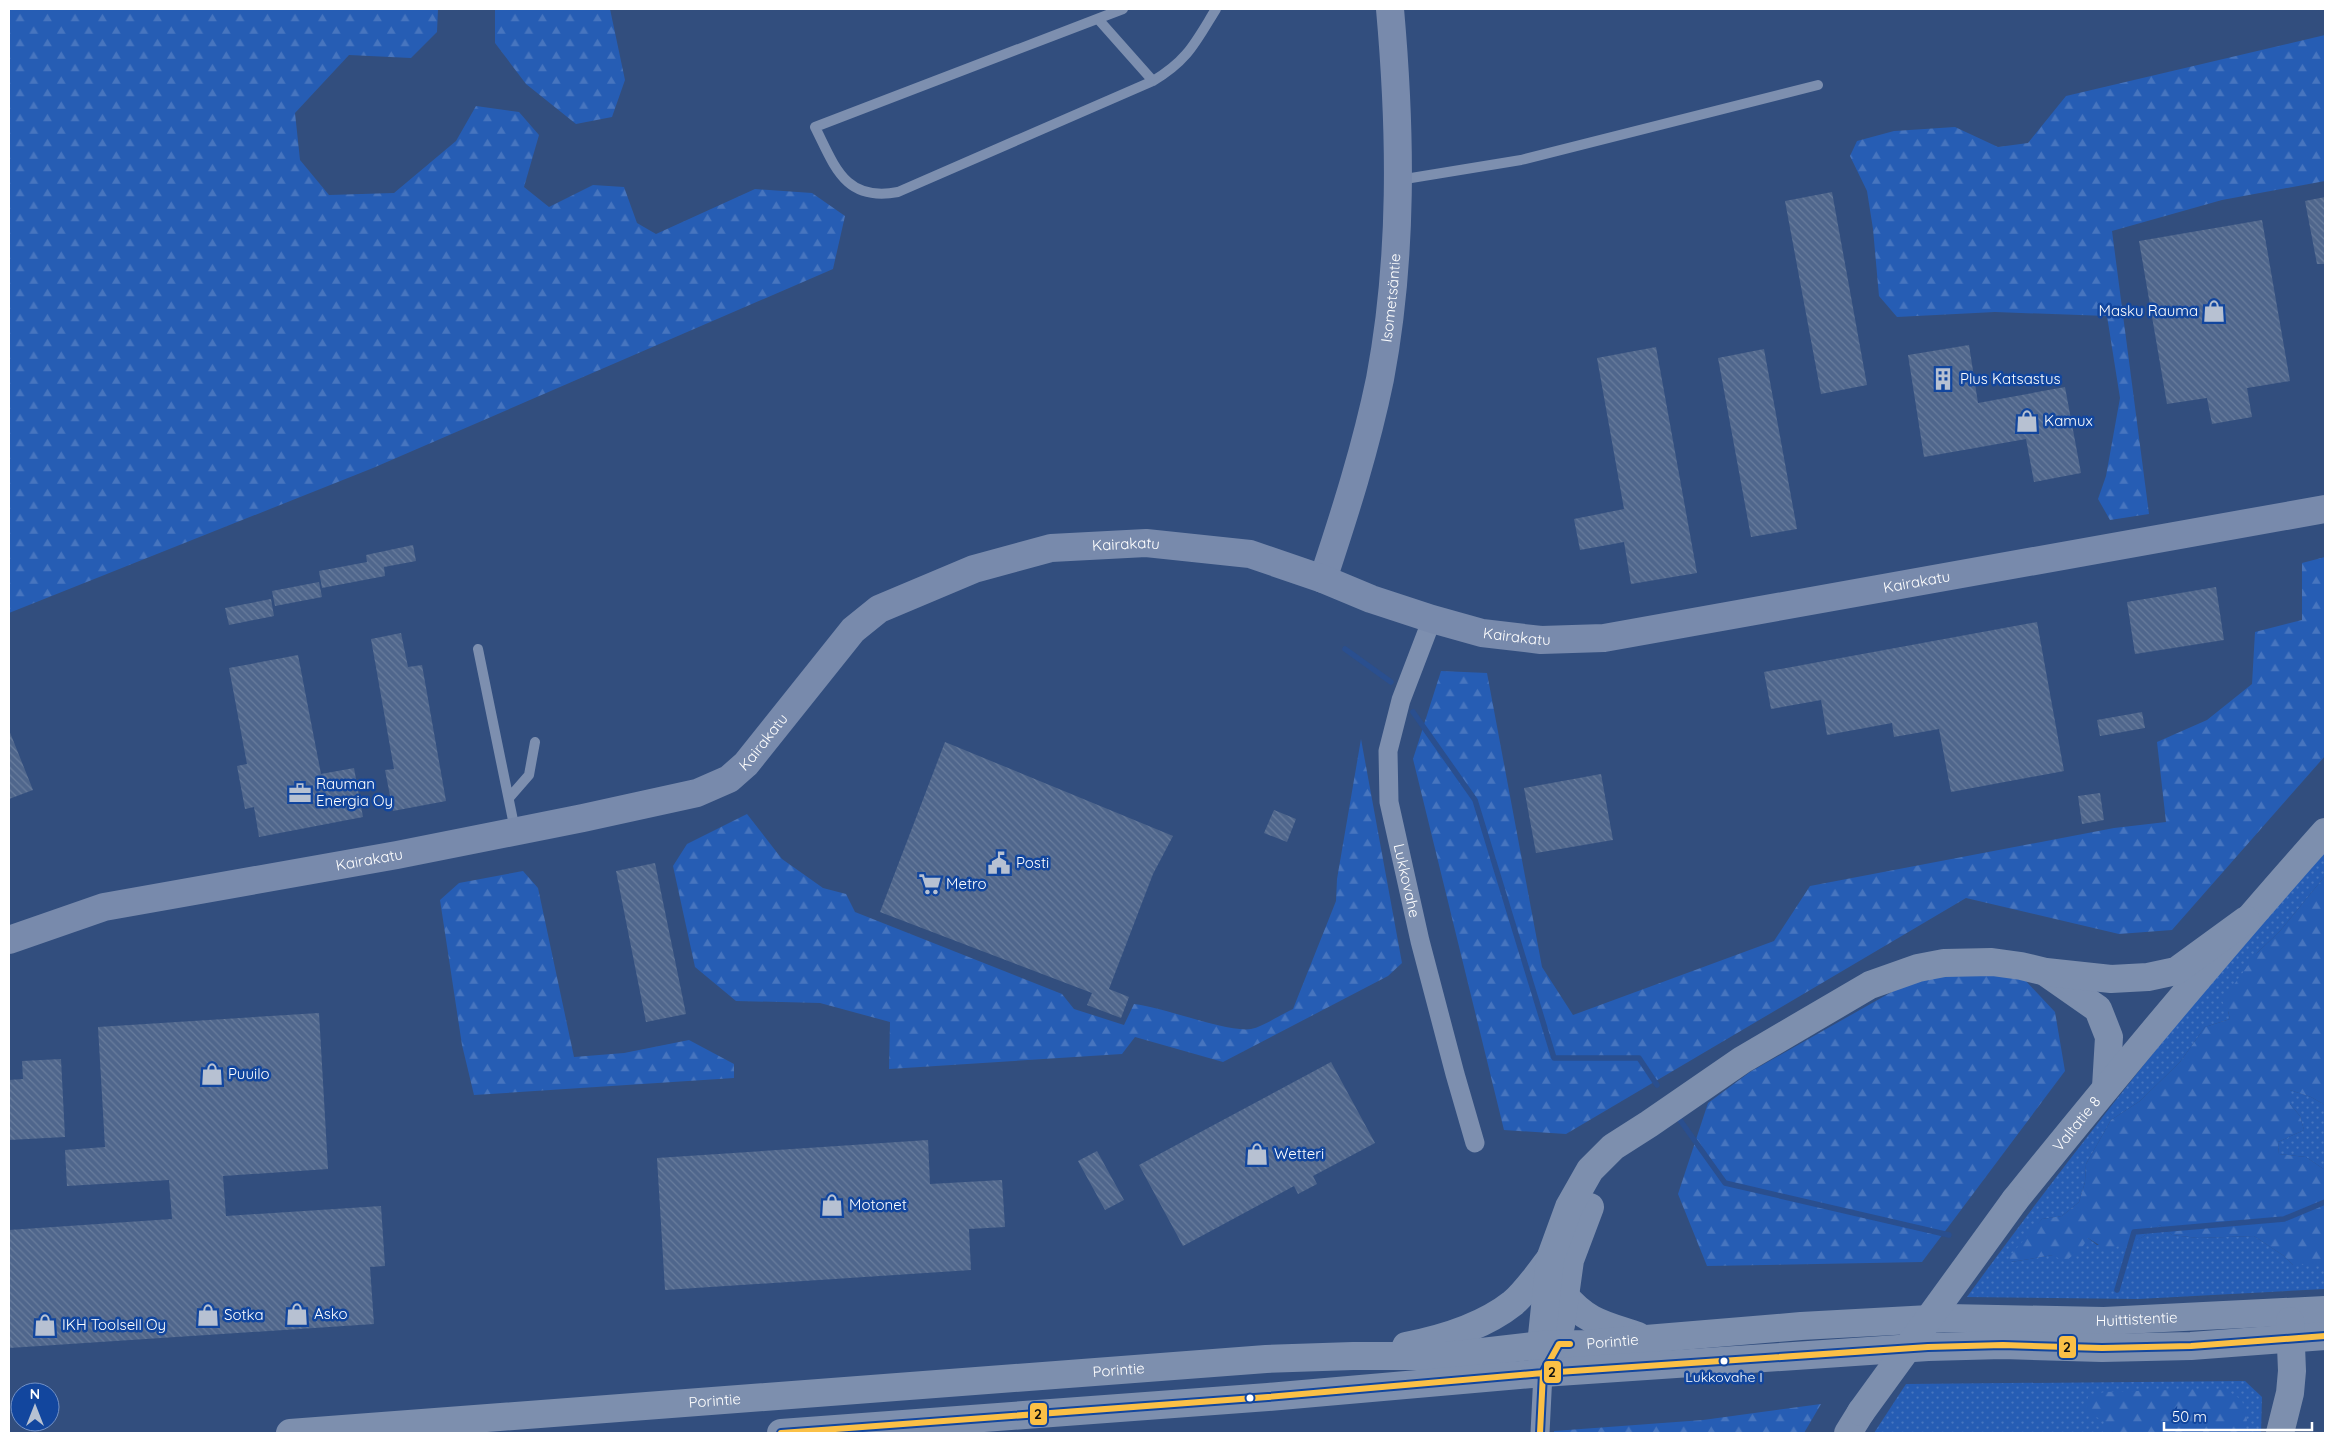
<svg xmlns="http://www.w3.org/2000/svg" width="2334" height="1442" viewBox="0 0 2334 1442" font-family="Quicksand,sans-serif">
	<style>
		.green { fill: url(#green-dots) }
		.forest { fill: url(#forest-firs) }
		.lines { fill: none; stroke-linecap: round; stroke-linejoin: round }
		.stream { stroke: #2a4f8f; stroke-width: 5.5 }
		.building { fill: url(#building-back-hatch) }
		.lane { stroke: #7d8faf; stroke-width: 10 }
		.street { stroke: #7d8faf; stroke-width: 19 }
		.secondary { stroke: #788aac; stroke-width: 28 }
		.highway { stroke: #7d8fae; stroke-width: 28 }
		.highway-bridge { stroke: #7d8fae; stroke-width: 28 }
		.bus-1-casing { stroke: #12469e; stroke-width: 10 }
		.bus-1 { stroke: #fbc046; stroke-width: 6 }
		.bus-dot { fill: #fff; stroke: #12469e; stroke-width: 2 }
		.labels { text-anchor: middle; stroke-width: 5; stroke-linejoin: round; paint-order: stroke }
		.bus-label { font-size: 14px; fill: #fff; stroke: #12469e }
		.street-label { font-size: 15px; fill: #fff; stroke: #12469e }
		.poi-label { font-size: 15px; fill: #fff; stroke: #12469e; text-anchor: start }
		.line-badge { stroke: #12469e; stroke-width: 2 }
		.pale-badge-label { font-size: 14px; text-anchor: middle; font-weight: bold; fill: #111 }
	</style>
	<defs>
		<pattern id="green-dots" width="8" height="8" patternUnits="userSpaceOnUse" patternTransform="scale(1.25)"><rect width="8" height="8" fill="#265db4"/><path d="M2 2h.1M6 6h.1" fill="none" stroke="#4775bf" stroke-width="1.8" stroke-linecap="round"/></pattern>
		<pattern id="forest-firs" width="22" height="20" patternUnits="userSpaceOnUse" patternTransform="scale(1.25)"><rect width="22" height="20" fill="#265db4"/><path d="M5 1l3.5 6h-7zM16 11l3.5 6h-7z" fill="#4775bf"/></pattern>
		<pattern id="building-back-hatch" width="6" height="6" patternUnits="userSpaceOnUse" patternTransform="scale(1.25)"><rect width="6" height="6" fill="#4f668c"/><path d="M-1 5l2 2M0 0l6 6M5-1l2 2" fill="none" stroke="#697d9d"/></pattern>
	</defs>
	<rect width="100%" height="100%" fill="#324e7e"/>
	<path class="green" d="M2325 852V876L2280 931 2257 953 2228 1011 2230 1019 2205 1027 2180 1062 2140 1101 2111 1120 2086 1164 2085 1182 2079 1202 2062 1216 2042 1219 2011 1262 2053 1255 2088 1238 2097 1245 2141 1238 2160 1225 2172 1235 2198 1238 2254 1236 2284 1256 2293 1265H2325V1289L2138 1299 1967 1297C2079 1143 2197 993 2325 852Z
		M2290 1090 2311 1097 2325 1105V1170L2306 1157 2279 1154 2278 1142 2304 1130 2300 1116 2290 1104Z
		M2245 1381 2262 1397 2261 1433H1874L1906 1384Z"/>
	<path class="forest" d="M9 9H438L437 32 411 58 349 55 295 113 300 160 329 195 394 193 456 141 476 106 519 112 539 135 524 187 549 207 593 185 624 187 637 223 656 234 755 189 812 193 845 216 833 269 373 468 9 613Z
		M495 9H610L625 80 612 117 576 124 526 84 495 43Z
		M2325 35V181L2222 200 2112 231 2149 514 2110 520 2098 499 2106 476 2120 398 2107 316 1995 312 1897 317 1879 296 1873 229 1867 191 1850 156 1857 141 1894 131 1955 127 1998 147 2028 143 2066 96Z
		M2325 557V756L2172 930 2119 934 1966 898 1566 1134 1504 1130 1413 759 1441 671 1487 673 1542 967 1573 1015 1774 941 1810 886 2114 828 2166 822 2157 742 2207 720 2252 684 2255 632 2302 620V563Z
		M1361 739 1402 963 1388 976 1223 1062 1135 1037 1122 1054 889 1069 890 1022 820 1003 736 1001 695 967 673 866 687 844 747 814 782 859 823 888 846 894 855 912 1062 994 1074 1009 1124 1025 1134 1004C1163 1007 1229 1033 1251 1029 1264 1026 1280 1015 1293 1009L1336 901 1337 879Z
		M523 871 538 888 574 1057 624 1053 689 1040 734 1064V1078L474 1095 462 1045 440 900 459 883Z
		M2325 876V1105L2311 1097 2290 1090V1104L2300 1116 2304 1130 2278 1142 2279 1154 2306 1157 2325 1170V1265H2293L2284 1256 2254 1236 2198 1238 2172 1235 2160 1225 2141 1238 2107 1250 2088 1238 2083 1246 2065 1262 2053 1255 2011 1262 2009 1257 2042 1219 2062 1216 2079 1202 2085 1182 2086 1164 2111 1120 2140 1101 2180 1062 2205 1027 2230 1019 2228 1011 2222 1001 2257 953 2280 931Z
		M1987 972 2024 979 2055 1012 2065 1071 1922 1262 1707 1266 1678 1194 1708 1103 1750 1072 1904 985 1948 975Z
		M2203 1389 2226 1390 2242 1400 2247 1420 2243 1433H2103L2104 1420 2085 1413 2088 1397 2104 1392Z
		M1821 1404 1804 1433H1554V1431L1703 1420Z"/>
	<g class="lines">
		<path class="stream" d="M1345 649 1391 682
			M1413 712 1475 800 1554 1058H1639L1657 1085
			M1680 1120 1725 1183 1949 1235
			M2117 1290 2134 1232 2284 1219 2325 1202"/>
	</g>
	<path class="building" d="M1832 192 1867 385 1821 394 1785 201Z
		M2325 197V264H2317L2305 201Z
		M2262 220 2290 381 2247 388 2252 417 2212 424 2207 398 2167 404 2139 241Z
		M1969 345 1978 403 2065 387 2081 473 2034 482 2026 439 1924 457 1908 355Z
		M1656 347 1697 573 1631 584 1624 542 1580 550 1574 519 1624 509 1597 358Z
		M1764 349 1797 529 1751 537 1718 358Z
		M413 545 416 561 384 567 385 576 322 588 319 571 367 562 366 555Z
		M319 582 322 597 275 606 272 591Z
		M2216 587 2224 640 2135 654 2127 602Z
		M271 599 274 616 229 625 225 608Z
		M2037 622 2064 771 1951 792 1939 729 1894 737 1892 723 1827 735 1821 700 1771 709 1764 672Z
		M401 633 408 667 422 665 446 801 393 811 385 770 394 769 371 639Z
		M298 655 321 774 354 768 363 817 259 837 254 807 245 809 237 766 247 764 229 668Z
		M2142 712 2145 728 2100 736 2097 720Z
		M9 730 33 790 9 799Z
		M945 742 1173 836 1153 874 1109 989 1129 997 1121 1018 1087 1005 1092 993 880 912Z
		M1601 774 1613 840 1536 853 1524 788Z
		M2100 793 2104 820 2082 824 2078 796Z
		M1274 810 1296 819 1287 842 1264 833Z
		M655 863 686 1014 646 1022 616 871Z
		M319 1013 328 1169 223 1176 226 1216 381 1206 385 1266 370 1267 374 1324 9 1348V1230L172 1219 169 1180 67 1186 65 1150 105 1147 98 1027Z
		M61 1059 65 1137 9 1140V1080L23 1079 22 1061Z
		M1331 1062 1375 1143 1313 1176 1317 1184 1298 1194 1294 1186 1183 1246 1139 1165Z
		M928 1140 930 1184 1002 1180 1005 1227 969 1229 971 1270 665 1290 657 1158Z
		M1097 1151 1124 1200 1105 1210 1078 1161Z"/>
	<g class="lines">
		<path class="lane" d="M1123 9 815 127C835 167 845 202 898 192L1153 81C1188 60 1195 43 1216 9
			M1098 19 1153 81
			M1399 180 1521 160 1818 85
			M478 649 515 830
			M509 798 529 775 535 742"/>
		<g class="street">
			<path id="s1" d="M1432 619 1401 700 1388 751 1389 802 1420 941 1455 1074 1475 1143"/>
			<path d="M1540 1433 1543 1373"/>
		</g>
		<g class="secondary">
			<path id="s2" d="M1323 579C1345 513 1366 447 1380 379 1403 257 1401 132 1390 9"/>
			<path id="s3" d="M9 940 104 907 397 855 583 818 697 793 729 779 746 764 853 630 879 609 974 569 1051 548 1146 543 1250 554 1323 579 1371 599 1432 619 1482 633 1541 640 1604 638 2325 509"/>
		</g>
		<g class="highway">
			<path d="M2048 974 2098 1009 2109 1037 2106 1087"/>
			<path id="s4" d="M2015 1200C2116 1075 2218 952 2325 832"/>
			<path d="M1564 1295C1587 1323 1606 1325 1638 1336"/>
			<path d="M1561 1325 1570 1260 1590 1207"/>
			<path d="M1406 1346C1442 1339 1484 1326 1513 1303 1527 1291 1539 1273 1550 1259"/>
			<path d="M1543 1364 1541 1345 1550 1259 1569 1207 1590 1170 1613 1147 1649 1124 1742 1060 1870 985 1918 968 1944 963 1992 962 2021 966 2046 972 2111 979 2148 977 2176 971 2246 920"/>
			<path id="s5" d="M290 1433 1266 1359 1353 1356H1447L1541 1345 1586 1344 1801 1326 1948 1318 2104 1321 2325 1310"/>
			<path d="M781 1433 1268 1397 1543 1373 1928 1347 2003 1345 2102 1348 2191 1346 2325 1336"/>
			<path d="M1848 1433 1861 1412"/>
			<path d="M2280 1433 2290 1393 2292 1371 2290 1321"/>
		</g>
		<path class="highway-bridge" d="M1861 1412 2015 1200"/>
		<defs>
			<path id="bus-1" d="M781 1433 1268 1397 1543 1373 1928 1347 2003 1345 2102 1348 2191 1346 2325 1336
				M1540 1433 1543 1373 1559 1344H1570"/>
		</defs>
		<use href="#bus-1" class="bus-1-casing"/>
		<use href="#bus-1" class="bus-1"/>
	</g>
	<defs>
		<symbol id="shop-bare" viewBox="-9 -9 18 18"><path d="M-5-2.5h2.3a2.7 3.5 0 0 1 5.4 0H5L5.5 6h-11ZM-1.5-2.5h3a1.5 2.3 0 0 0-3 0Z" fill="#b7c1d2" stroke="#12469e" stroke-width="2.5" paint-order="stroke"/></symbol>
		<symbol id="building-bare" viewBox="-9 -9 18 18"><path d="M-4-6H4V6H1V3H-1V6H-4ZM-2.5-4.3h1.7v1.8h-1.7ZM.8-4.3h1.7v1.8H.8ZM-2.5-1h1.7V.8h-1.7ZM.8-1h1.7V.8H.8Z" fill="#b7c1d2" stroke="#12469e" stroke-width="2.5" paint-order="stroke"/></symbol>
		<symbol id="office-bare" viewBox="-9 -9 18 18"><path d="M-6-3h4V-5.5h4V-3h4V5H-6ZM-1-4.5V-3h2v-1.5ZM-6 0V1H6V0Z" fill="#b7c1d2" stroke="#12469e" stroke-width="2.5" paint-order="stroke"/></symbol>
		<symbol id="civic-bare" viewBox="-9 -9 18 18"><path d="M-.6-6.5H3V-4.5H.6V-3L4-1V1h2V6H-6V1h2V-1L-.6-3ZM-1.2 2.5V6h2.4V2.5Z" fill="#b7c1d2" stroke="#12469e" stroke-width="2.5" paint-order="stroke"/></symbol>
		<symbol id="supermarket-bare" viewBox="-9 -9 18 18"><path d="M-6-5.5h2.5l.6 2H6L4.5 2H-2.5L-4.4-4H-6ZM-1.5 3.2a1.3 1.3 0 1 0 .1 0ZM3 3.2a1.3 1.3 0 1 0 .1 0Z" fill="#b7c1d2" stroke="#12469e" stroke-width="2.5" paint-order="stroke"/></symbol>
	</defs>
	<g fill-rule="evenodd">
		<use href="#shop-bare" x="2198" y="295" width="32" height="32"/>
		<use href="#building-bare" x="1927" y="363" width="32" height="32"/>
		<use href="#shop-bare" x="2011" y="405" width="32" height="32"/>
		<use href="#office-bare" x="284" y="777" width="32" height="32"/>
		<use href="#civic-bare" x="983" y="847" width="32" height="32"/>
		<use href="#supermarket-bare" x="914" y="868" width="32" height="32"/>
		<use href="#shop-bare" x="196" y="1058" width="32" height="32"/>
		<use href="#shop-bare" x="1241" y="1138" width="32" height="32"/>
		<use href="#shop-bare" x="816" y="1189" width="32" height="32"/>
		<use href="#shop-bare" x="281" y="1298" width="32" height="32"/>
		<use href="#shop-bare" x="192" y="1299" width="32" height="32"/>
		<use href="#shop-bare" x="29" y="1309" width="32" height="32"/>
	</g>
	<g class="bus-dot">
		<circle cx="1724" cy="1361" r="4.5"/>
		<circle cx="1250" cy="1398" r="4.5"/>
	</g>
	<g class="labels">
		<g class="bus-label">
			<text x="1724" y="1382">Lukkovahe I</text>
		</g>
		<g class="street-label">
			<text dy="5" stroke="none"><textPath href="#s2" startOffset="290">Isometsäntie</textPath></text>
			<text dy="5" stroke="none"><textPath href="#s3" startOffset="1225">Kairakatu</textPath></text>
			<text dy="5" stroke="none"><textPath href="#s3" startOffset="2035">Kairakatu</textPath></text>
			<text dy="5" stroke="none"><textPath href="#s3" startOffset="1630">Kairakatu</textPath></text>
			<text dy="5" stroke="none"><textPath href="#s3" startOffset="790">Kairakatu</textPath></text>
			<text dy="5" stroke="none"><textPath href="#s3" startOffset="370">Kairakatu</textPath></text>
			<text dy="5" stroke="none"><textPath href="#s1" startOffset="271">Lukkovahe</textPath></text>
			<text dy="5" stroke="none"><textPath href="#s4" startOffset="98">Valtatie 8</textPath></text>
			<text dy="5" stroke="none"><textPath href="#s5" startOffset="1851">Huittistentie</textPath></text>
			<text dy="5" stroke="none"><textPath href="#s5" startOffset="1326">Porintie</textPath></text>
			<text dy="5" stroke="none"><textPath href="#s5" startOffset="831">Porintie</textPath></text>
			<text dy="5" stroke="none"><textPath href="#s5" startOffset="426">Porintie</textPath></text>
		</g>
		<g class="poi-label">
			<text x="2198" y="316" text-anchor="end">Masku Rauma</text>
			<text x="1960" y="384">Plus Katsastus</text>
			<text x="2044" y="426">Kamux</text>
			<text x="316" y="789">Rauman<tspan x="316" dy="17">Energia Oy</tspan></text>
			<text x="1016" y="868">Posti</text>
			<text x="946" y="889">Metro</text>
			<text x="228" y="1079">Puuilo</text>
			<text x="1274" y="1159">Wetteri</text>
			<text x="849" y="1210">Motonet</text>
			<text x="314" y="1319">Asko</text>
			<text x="224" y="1320">Sotka</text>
			<text x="62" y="1330">IKH Toolsell Oy</text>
		</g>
	</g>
	<g class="line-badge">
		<rect x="2058" y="1335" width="19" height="24" rx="5" fill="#fbc046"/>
		<rect x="1543" y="1360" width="19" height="24" rx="5" fill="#fbc046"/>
		<rect x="1029" y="1402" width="19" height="24" rx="5" fill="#fbc046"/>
	</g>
	<g class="pale-badge-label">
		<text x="2067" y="1352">2</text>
		<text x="1552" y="1377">2</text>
		<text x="1038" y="1419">2</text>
	</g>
	<rect width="2334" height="1442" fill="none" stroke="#ffffff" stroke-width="20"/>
	<g transform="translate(35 1407)"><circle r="24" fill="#12469e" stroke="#7190c5"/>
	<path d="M0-4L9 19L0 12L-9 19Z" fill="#b7c1d2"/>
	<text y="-8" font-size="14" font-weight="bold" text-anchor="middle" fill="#ffffff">N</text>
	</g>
	<path d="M2164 1422v8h148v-8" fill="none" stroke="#ffffff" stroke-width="2.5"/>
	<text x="2172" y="1422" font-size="15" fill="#ffffff" stroke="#12469e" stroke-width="4" paint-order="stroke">50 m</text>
</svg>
